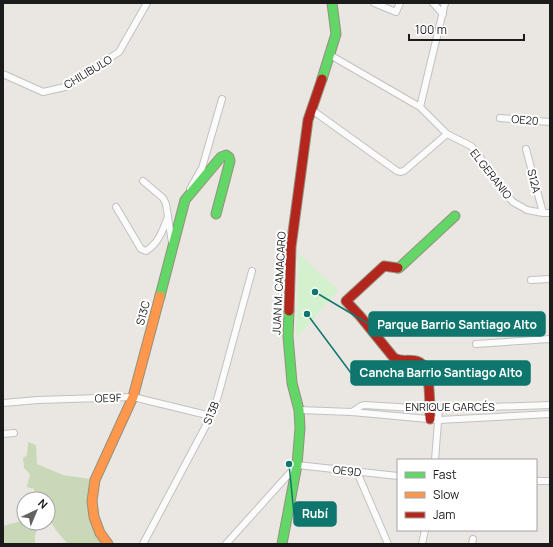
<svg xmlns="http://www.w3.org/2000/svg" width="553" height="547" viewBox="0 0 553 547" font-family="Manrope,sans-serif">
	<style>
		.forest { fill: #c9d9b8 }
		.park { fill: #d3f1cd }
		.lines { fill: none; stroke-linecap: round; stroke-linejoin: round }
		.street-casing { stroke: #c2c1bf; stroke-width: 8 }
		.fast-casing { stroke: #94917c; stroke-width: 11 }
		.slow-casing { stroke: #94917c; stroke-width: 11 }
		.jam-casing { stroke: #94917c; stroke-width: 11 }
		.street { stroke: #fcfbfb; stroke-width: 6 }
		.fast { stroke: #63d668; stroke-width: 9 }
		.slow { stroke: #ff974d; stroke-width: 9 }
		.jam { stroke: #b3261e; stroke-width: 9 }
		.labels { text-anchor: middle; stroke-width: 4; stroke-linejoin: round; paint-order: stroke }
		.street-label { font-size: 11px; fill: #1b1b1b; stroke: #fff }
		.leader { fill: none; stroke: #0f766e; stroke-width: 1.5 }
		.callout-dot { fill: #0f766e; stroke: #fff; stroke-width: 1.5 }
		.callout { fill: #0f766e; stroke: #0f766e; stroke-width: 1.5 }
		.callout-label { font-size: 12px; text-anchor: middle; font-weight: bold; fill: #fff }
	</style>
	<rect width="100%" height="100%" fill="#eae7e3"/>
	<path class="forest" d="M28 442 36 445 37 464 63 475 90 479 88 501 104 544H68L58 533 48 518V499H37L34 489 27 487 30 474 24 468 23 458 27 455Z
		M24 517V523H40L35 535V544H3V526L21 521Z"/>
	<path class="park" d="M299 254 338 290 296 339Z"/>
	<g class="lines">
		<defs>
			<path id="street" d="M374 3 396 12 400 3
				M433 3 443 14
				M445 3 420 107 447 134 471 146 477 153 502 190 513 202 527 210 543 213H550
				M330 55 420 107
				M3 74 43 92 65 87 119 52 147 3
				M312 110 397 171 400 172 404 171 447 134
				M500 118 550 122
				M526 149 543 213
				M143 181 163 198 166 204 172 243
				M190 189 202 168 222 99
				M116 207 141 249 146 251C159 243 162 231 168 217
				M531 280 550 279
				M476 344 550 339
				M3 403 38 400 133 397 211 416
				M299 410 352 412 439 420 550 414
				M352 412 361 406 364 405 430 409 550 405
				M3 434 14 433
				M435 460 439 409
				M357 472 388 544
				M536 481H550
				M143 544 211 416 218 396 252 271
				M226 544 297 465 398 476
				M422 544 425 530
				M472 544 473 539"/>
			<path id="fast" d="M322 79 336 34 332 3
				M398 268H399L455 216
				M160 296 185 200 221 157 226 155 229 157 230 161 216 214
				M282 544 297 465 300 428 299 410 292 383 288 336 289 311"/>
			<path id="slow" d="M108 544 100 533 94 517 92 501 95 480 133 397 160 296"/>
			<path id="jam" d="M398 268 384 266 346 301 360 316 394 358C403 363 410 358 419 362 420 362 423 365 424 366 430 374 430 408 430 419
				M289 311 291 247 308 120 322 79"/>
		</defs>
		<use href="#street" class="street-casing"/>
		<use href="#fast" class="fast-casing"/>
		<use href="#slow" class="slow-casing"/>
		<use href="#jam" class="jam-casing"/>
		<use href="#street" class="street"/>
		<use href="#fast" class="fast"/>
		<use href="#slow" class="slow"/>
		<use href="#jam" class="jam"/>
	</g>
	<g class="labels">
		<g class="street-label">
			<text transform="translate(88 72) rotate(-31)" y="4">CHILIBULO</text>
			<text transform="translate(525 120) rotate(5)" y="4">OE20</text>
			<text transform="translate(491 174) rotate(52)" y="4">EL GERANIO</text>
			<text transform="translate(534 181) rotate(76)" y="4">S12A</text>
			<text transform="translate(279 283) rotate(-87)" y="4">JUAN M. CAMACARO</text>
			<text transform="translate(143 313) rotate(-75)" y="4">S13C</text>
			<text transform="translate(108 398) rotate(-2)" y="4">OE9F</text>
			<text x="450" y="411">ENRIQUE GARCÉS</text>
			<text transform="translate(211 413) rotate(-68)" y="4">S13B</text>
			<text transform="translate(347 471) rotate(6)" y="4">OE9D</text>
		</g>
	</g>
	<path class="leader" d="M315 292L369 324M307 314L351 373M289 464L294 514"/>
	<g class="callout-dot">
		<circle cx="315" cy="292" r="4"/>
		<circle cx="307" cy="314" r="4"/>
		<circle cx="289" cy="464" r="4"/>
	</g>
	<g class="callout">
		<rect x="369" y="312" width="176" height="24" rx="4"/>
		<rect x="351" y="361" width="179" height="24" rx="4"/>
		<rect x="294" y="502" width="42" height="24" rx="4"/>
	</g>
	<g class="callout-label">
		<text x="457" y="329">Parque Barrio Santiago Alto</text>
		<text x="441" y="377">Cancha Barrio Santiago Alto</text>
		<text x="315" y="518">Rubí</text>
	</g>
	<rect width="553" height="547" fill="none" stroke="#1b1b1b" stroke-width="8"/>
	<rect x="397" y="459" width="140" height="72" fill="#ffffff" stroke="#a4a4a4"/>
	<rect x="405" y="472" width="20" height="6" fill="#63d668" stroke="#a4a4a4"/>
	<text x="433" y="479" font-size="12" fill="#1b1b1b">Fast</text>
	<rect x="405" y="492" width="20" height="6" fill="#ff974d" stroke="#a4a4a4"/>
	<text x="433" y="499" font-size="12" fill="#1b1b1b">Slow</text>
	<rect x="405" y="512" width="20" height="6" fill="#b3261e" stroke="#a4a4a4"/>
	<text x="433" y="519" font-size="12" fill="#1b1b1b">Jam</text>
	<g transform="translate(36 511) rotate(44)"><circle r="19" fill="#ffffff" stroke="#a4a4a4"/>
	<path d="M0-3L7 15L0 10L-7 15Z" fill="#636261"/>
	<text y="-6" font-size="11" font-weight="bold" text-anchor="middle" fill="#1b1b1b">N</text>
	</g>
	<path d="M409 34v6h115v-6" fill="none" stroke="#1b1b1b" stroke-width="2"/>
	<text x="415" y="34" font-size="12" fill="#1b1b1b" stroke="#ffffff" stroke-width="3" paint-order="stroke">100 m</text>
</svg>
